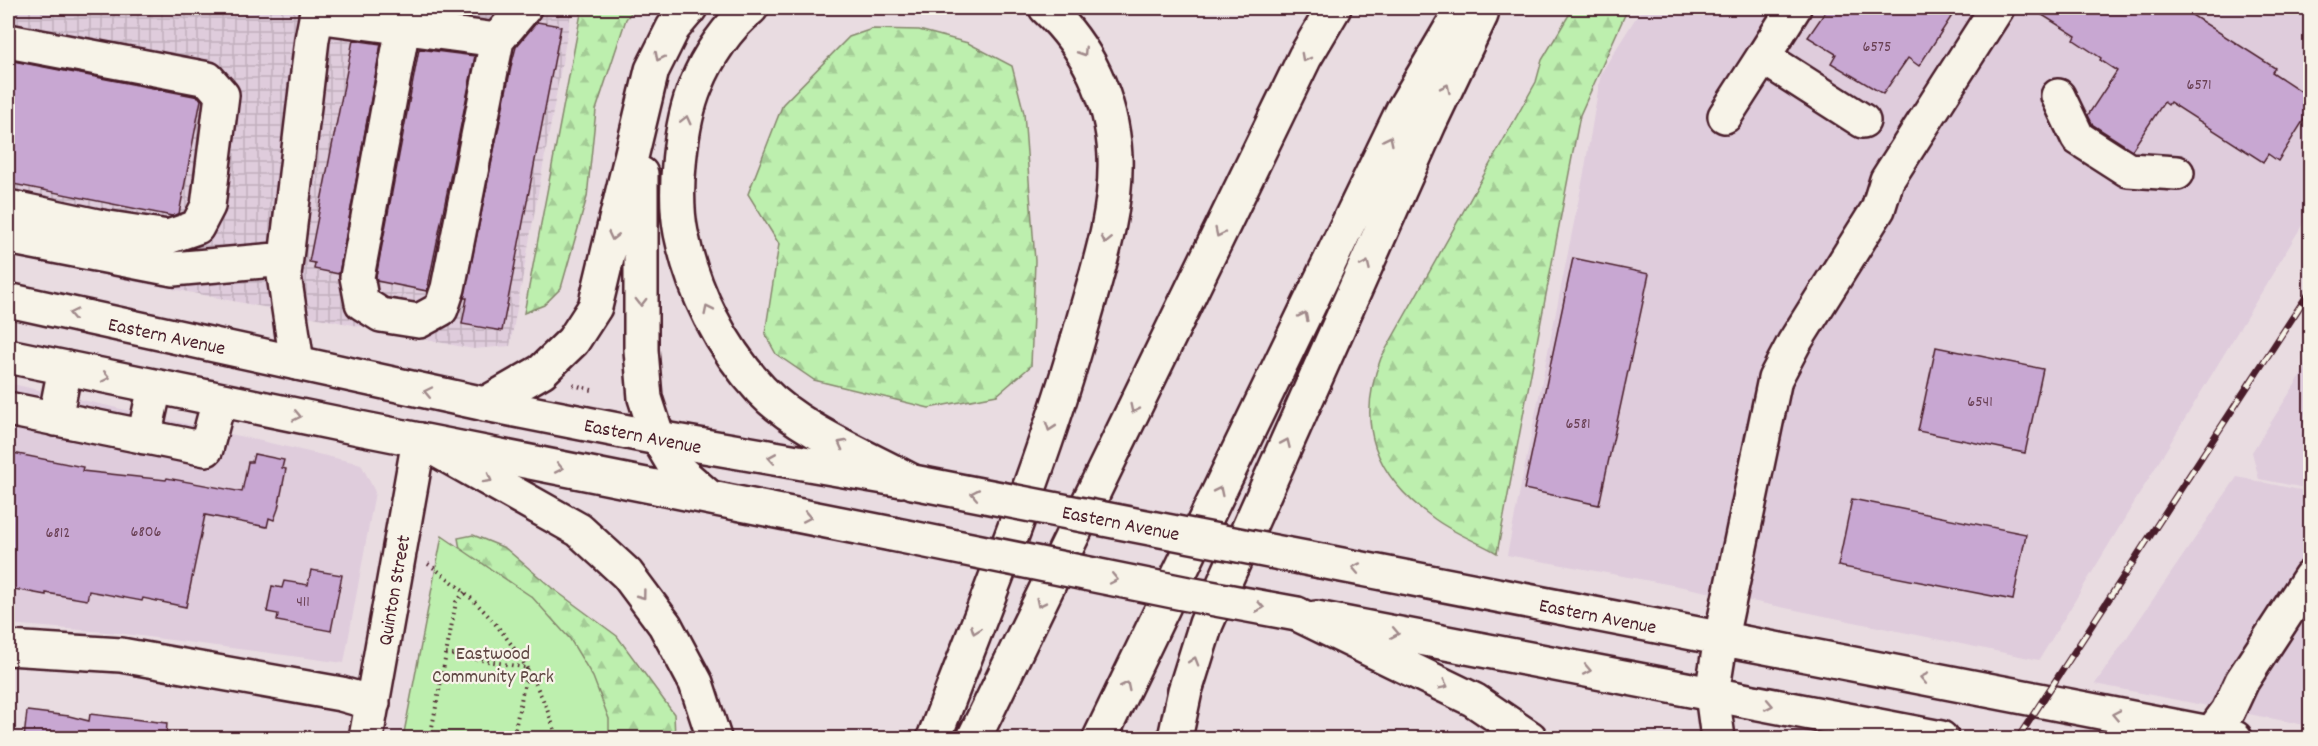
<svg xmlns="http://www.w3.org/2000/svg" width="2318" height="746" viewBox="0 0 2318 746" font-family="Dekko,sans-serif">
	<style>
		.built { fill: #dfccdc }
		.industrial { fill: url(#industrial-grid) }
		.forest { fill: url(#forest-firs); stroke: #84876c; stroke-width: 1.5 }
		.park { fill: #bdefae; stroke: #84876c; stroke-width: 1.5 }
		.building { fill: #c8a7d2; stroke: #4a1f2b; stroke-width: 1.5 }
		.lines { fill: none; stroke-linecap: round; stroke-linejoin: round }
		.minor-casing { stroke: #4a1f2b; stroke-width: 38 }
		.major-casing { stroke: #4a1f2b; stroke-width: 38 }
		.highway-casing { stroke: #4a1f2b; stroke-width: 38 }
		.path { stroke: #4a1f2b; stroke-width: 4; stroke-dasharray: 1.5 4.5; stroke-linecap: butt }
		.minor { stroke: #f7f3e8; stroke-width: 33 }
		.major { stroke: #f7f3e8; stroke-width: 33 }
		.highway { stroke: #f7f3e8; stroke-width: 33 }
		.rail-casing { stroke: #4a1f2b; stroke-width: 7 }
		.rail { stroke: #f7f3e8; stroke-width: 4.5; stroke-dasharray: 14; stroke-linecap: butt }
		.major-bridge-casing { stroke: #4a1f2b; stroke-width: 38; stroke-linecap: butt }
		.major-bridge { stroke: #f7f3e8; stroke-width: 33 }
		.oneway { stroke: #a0898a }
		.labels { text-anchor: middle; stroke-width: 4.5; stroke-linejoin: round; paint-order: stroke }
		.number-label { font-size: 16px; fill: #6a4155 }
		.street-label { font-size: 20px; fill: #4a1f2b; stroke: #f7f3e8 }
		.park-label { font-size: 20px; fill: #614945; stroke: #f7f3e8 }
	</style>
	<defs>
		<pattern id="industrial-grid" width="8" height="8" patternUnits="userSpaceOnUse" patternTransform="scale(1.5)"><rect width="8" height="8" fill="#dfccdc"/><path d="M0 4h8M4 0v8" fill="none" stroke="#c1afbd"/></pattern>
		<pattern id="forest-firs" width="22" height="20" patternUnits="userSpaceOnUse" patternTransform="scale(1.5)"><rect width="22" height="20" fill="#bdefae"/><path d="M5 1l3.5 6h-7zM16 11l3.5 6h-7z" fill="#a4cc96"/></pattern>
	</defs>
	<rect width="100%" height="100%" fill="#e9dce1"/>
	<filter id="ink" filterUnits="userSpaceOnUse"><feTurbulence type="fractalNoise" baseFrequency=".0167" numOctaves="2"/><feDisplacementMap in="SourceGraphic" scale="12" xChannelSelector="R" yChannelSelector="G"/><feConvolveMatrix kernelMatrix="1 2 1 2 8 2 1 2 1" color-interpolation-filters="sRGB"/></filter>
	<g filter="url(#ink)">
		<path class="built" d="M1642 8H2310V212L2039 660 1678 586 1507 555 1584 173 1601 73Z
			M2310 361V489L2259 479 2252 452Z
			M8 383 361 464 375 492 344 663 118 633 8 624Z
			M2237 477 2310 492V726L2095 684Z"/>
		<path class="industrial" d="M8 8H572L510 346 473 349 8 256Z"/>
		<path class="forest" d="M582 8H635L626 19 596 110 587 197 561 288 544 305 524 313Z
			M1573 8H1628L1580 115 1497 553C1476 541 1451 532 1432 517 1375 476 1355 425 1381 358L1536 82 1542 60Z
			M872 29 919 30 968 43 1012 66 1024 113 1035 261 1031 366 997 395 929 408 814 380 776 354 765 334 779 244 748 194 783 104 849 37Z
			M473 535 505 548 552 588 617 636 674 714 675 738H568L462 560 458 538Z"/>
		<path class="park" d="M442 536 532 597 570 639 593 677 609 719V738H403Z"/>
		<path class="building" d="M1828 8H1957L1919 66 1908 58 1883 94 1831 63 1836 54 1808 37Z
			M2031 8H2181L2275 68 2272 72 2310 97V110L2278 161 2268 154 2263 162 2170 102 2168 105 2164 102 2132 150 2093 125 2088 115 2117 71 2100 60 2101 58 2074 40 2076 36Z
			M537 22 561 26 502 331 462 324 467 298H464L512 62 516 47Z
			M353 40 381 44 339 274 314 269 315 263 309 262Z
			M419 49 475 56 427 291 377 281 376 277Z
			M8 60 199 97 201 100 179 214 172 216 8 183Z
			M1573 258 1649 274 1599 505 1524 489Z
			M1936 347 2043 369 2025 453 1918 431Z
			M8 452 83 467 82 471 166 480 167 478 242 492 248 462H252L254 454 284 460 282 468 286 469 278 509 274 520 269 518 267 527 205 515 186 607 143 598 142 601 89 591 87 600 46 593V595L8 588Z
			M1852 499 2026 534 2013 600 1838 566Z
			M311 570 342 575 331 631 277 621 278 614 267 612 272 586 282 588 284 581 308 585Z
			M27 711 69 716 89 721 90 714 167 723 166 738H24Z"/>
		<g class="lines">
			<defs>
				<path id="minor" d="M1794 8 1763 57 1863 121
					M316 16 497 40 448 288 441 309 419 321 381 315 362 303 357 277 403 27
					M497 40 524 8
					M8 41 208 79 222 95 208 206 197 227 168 237 102 227 8 207
					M2058 96 2078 138 2128 170 2177 173
					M1725 116 1763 57
					M8 237 173 269 286 259
					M297 363 284 275 312 39 318 8
					M8 409 206 449 219 400
					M55 419 65 368
					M144 437 155 387
					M1721 638 1775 379 1794 343 1878 209 1887 180 1997 8
					M8 648 121 655 341 694 373 703
					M2211 734 2228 711 2242 681 2310 577
					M366 738 419 440"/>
				<path id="major" d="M8 300 485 404 658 438 902 480
					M8 356 359 428 892 534
					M1321 561 2235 738
					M1316 618 1941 738
					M1712 694 1721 638"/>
				<path id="highway" d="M751 8C728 26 707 57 696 85 680 123 673 193 681 233 693 291 721 347 761 390 798 429 865 456 913 482
					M641 174V350L645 398 658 438 675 467 709 497
					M485 404 542 371 573 341 595 307 652 70 673 28 690 8
					M419 440 579 530 627 574 665 625 696 683 714 738
					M1297 614 1474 700 1530 738
					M1712 694 1718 738
					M934 738C987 599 1045 460 1085 315 1100 263 1117 211 1115 156 1112 98 1087 46 1046 8
					M974 738 1305 57 1334 8
					M1100 738 1403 110 1463 8
					M1175 738 1185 691 1206 624 1429 124 1481 15
					M1853 738 1874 725"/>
			</defs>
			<use href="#minor" class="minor-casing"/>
			<use href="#major" class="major-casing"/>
			<use href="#highway" class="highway-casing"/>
			<path class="path" d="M573 385 592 390
				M428 564C490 605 536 667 557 738
				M446 654 528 668 513 738
				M430 738 456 602 465 592"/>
			<use href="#minor" class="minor"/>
			<use href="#major" class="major"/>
			<use href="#highway" class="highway"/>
			<defs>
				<path id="rail" d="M2018 738 2310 291"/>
			</defs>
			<use href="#rail" class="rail-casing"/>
			<use href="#rail" class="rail"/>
			<defs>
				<path id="major-bridge" d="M913 482 1321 561
					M892 534 1183 593 1297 614"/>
			</defs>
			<use href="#major-bridge" class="major-bridge-casing"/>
			<use href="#major-bridge" class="major-bridge"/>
		</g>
		<defs><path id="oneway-chevron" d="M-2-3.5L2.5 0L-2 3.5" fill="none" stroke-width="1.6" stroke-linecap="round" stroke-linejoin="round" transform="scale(1.5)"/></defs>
		<g class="oneway">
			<use href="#oneway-chevron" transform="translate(1083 52) rotate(57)"/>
			<use href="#oneway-chevron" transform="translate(659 57) rotate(117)"/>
			<use href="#oneway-chevron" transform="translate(1305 58) rotate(118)"/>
			<use href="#oneway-chevron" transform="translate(1446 88) rotate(-64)"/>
			<use href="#oneway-chevron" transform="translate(686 120) rotate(-76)"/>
			<use href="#oneway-chevron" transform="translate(1389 140) rotate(-64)"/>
			<use href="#oneway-chevron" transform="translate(1219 233) rotate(116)"/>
			<use href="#oneway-chevron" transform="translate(613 236) rotate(103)"/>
			<use href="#oneway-chevron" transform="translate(1106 240) rotate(102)"/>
			<use href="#oneway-chevron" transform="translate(1366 265) rotate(-66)"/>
			<use href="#oneway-chevron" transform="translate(641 302) rotate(90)"/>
			<use href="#oneway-chevron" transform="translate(708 310) rotate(-116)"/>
			<use href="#oneway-chevron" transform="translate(73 314) rotate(-168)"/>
			<use href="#oneway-chevron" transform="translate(1304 316) rotate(-64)"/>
			<use href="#oneway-chevron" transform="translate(106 377) rotate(12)"/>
			<use href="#oneway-chevron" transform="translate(428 392) rotate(-168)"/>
			<use href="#oneway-chevron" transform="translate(1134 409) rotate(116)"/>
			<use href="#oneway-chevron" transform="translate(297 416) rotate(12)"/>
			<use href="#oneway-chevron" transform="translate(1050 427) rotate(109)"/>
			<use href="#oneway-chevron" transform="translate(1286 443) rotate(-66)"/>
			<use href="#oneway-chevron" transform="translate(842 444) rotate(-152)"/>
			<use href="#oneway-chevron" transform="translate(772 458) rotate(-170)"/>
			<use href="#oneway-chevron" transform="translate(559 468) rotate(11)"/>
			<use href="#oneway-chevron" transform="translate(488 479) rotate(29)"/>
			<use href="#oneway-chevron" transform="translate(1219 491) rotate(-64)"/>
			<use href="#oneway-chevron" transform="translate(975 494) rotate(-169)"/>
			<use href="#oneway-chevron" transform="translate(807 517) rotate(11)"/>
			<use href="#oneway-chevron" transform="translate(1356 568) rotate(-169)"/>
			<use href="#oneway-chevron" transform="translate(1114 579) rotate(12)"/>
			<use href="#oneway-chevron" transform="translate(642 595) rotate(53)"/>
			<use href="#oneway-chevron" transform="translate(1040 603) rotate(116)"/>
			<use href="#oneway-chevron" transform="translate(1260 607) rotate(10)"/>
			<use href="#oneway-chevron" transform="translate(975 630) rotate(111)"/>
			<use href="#oneway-chevron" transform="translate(1395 633) rotate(11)"/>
			<use href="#oneway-chevron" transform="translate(1194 661) rotate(-73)"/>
			<use href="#oneway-chevron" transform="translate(1587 670) rotate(11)"/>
			<use href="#oneway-chevron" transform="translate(1924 678) rotate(-169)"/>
			<use href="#oneway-chevron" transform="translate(1444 685) rotate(26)"/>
			<use href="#oneway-chevron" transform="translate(1126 686) rotate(-64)"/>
			<use href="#oneway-chevron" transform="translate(1769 705) rotate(11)"/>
			<use href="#oneway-chevron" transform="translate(2116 715) rotate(-169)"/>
		</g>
	</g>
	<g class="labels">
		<g class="number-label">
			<text x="1877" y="51">6575</text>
			<text x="2199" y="89">6571</text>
			<text x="1980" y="406">6541</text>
			<text x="1578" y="428">6581</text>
			<text x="146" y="536">6806</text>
			<text x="58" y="537">6812</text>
			<text x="303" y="606">411</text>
		</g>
		<g class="street-label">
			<text transform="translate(167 335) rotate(12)" y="7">Eastern Avenue</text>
			<text transform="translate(643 435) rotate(11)" y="7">Eastern Avenue</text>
			<text transform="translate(1121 522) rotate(11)" y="7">Eastern Avenue</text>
			<text transform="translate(393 590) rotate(-80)" y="7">Quinton Street</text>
			<text transform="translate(1598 615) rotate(11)" y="7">Eastern Avenue</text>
		</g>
		<g class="park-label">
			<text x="493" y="659">Eastwood<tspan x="493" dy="23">Community Park</tspan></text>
		</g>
	</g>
	<rect width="2318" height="746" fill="none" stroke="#f7f3e8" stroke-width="30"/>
	<rect x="15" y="15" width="2288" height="716" fill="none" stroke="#4a1f2b" stroke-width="2" filter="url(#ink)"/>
</svg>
